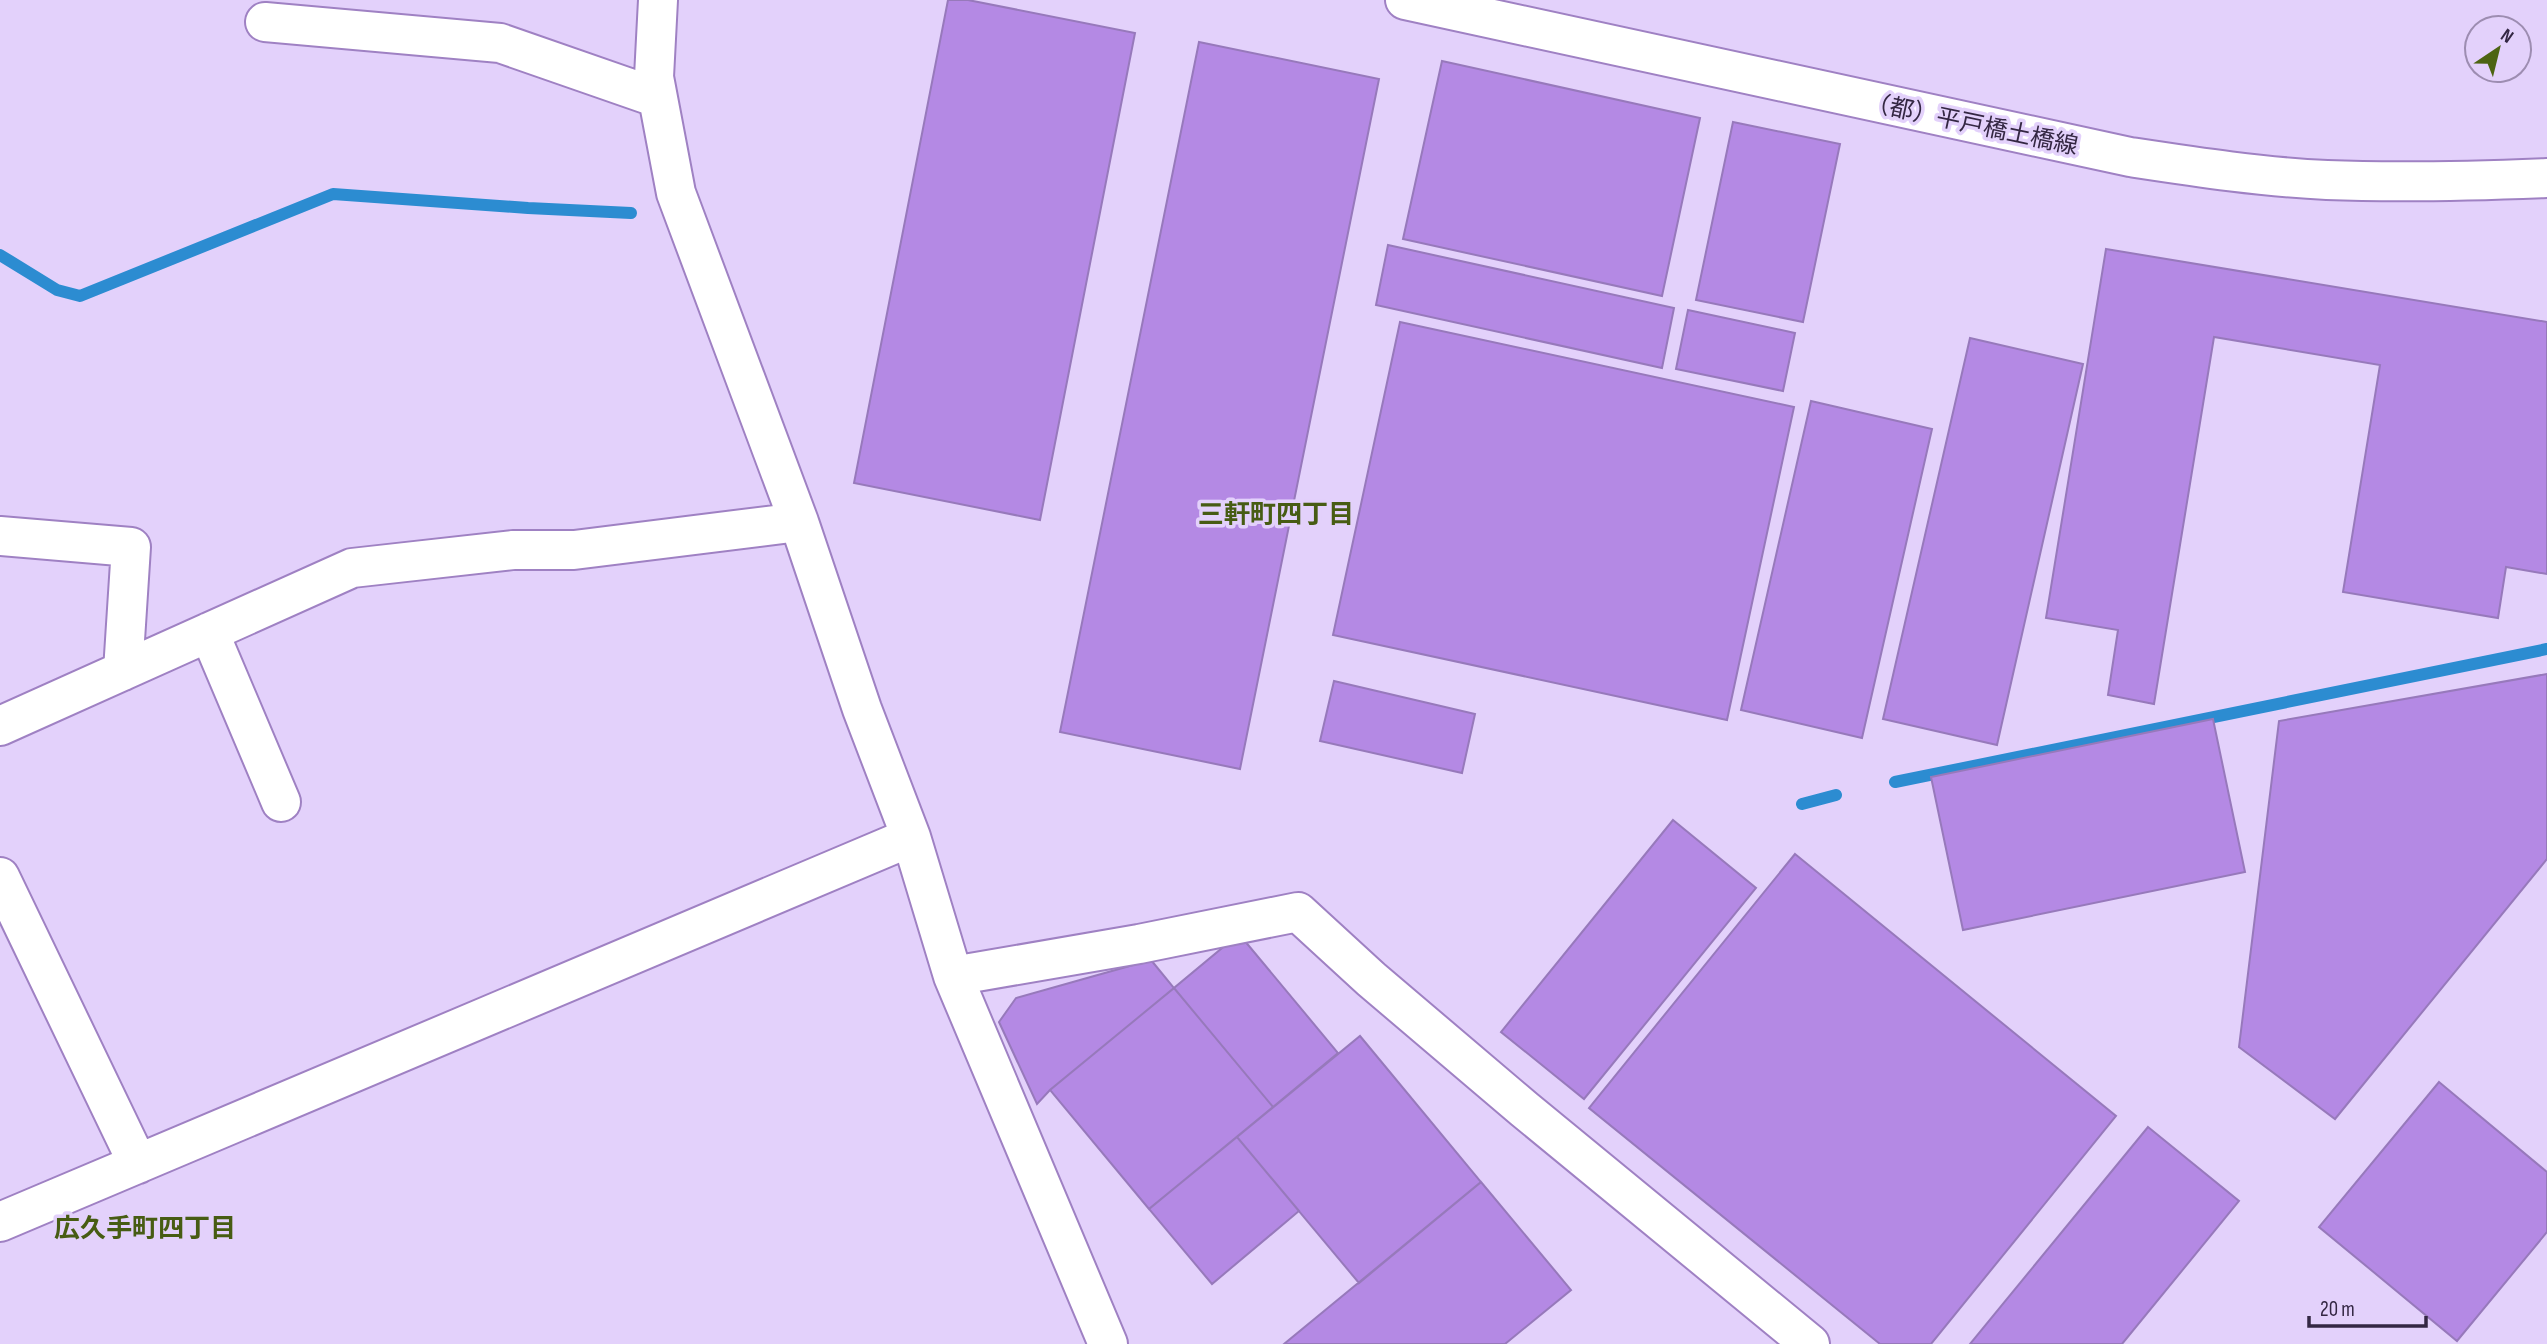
<svg xmlns="http://www.w3.org/2000/svg" width="2547" height="1344" viewBox="0 0 2547 1344" font-family="'Sofia Sans Condensed','Noto Sans JP',sans-serif">
	<style>
		.lines { fill: none; stroke-linecap: round; stroke-linejoin: round }
		.stream { stroke: #2c8cd1; stroke-width: 12 }
		.building { fill: #b489e4; stroke: #9779bb; stroke-width: 2 }
		.street-casing { stroke: #9f81c3; stroke-width: 42 }
		.secondary-casing { stroke: #9f81c3; stroke-width: 42 }
		.street { stroke: #fff; stroke-width: 38 }
		.secondary { stroke: #fff; stroke-width: 38 }
		.labels { text-anchor: middle; stroke-width: 7; stroke-linejoin: round; paint-order: stroke }
		.street-label { font-size: 24px; fill: #342743; stroke: #e3d1fb }
		.neighbourhood-label { font-size: 26px; font-weight: bold; fill: #475c13; stroke: #e3d1fb }
	</style>
	<rect width="100%" height="100%" fill="#e3d1fb"/>
	<g class="lines">
		<path class="stream" d="M0 255 57 290 80 296 333 194 528 208 631 213
			M1895 782 2547 649
			M1802 804 1836 795"/>
	</g>
	<path class="building" d="M948 0H968L1135 33 1040 520 854 483Z
		M1199 42 1379 79 1240 769 1060 732Z
		M1442 61 1700 118 1662 296 1403 239Z
		M1733 122 1840 144 1803 322 1696 300Z
		M1388 245 1674 308 1662 368 1376 305Z
		M2106 249 2547 322V574L2506 567 2498 618 2343 592 2380 365 2214 337 2154 704 2108 695 2118 630 2046 618Z
		M1688 310 1795 333 1783 391 1676 369Z
		M1400 322 1794 407 1727 720 1333 635Z
		M1970 338 2083 364 1997 745 1883 719Z
		M1811 401 1932 429 1862 738 1741 710Z
		M2547 674V859L2335 1119 2239 1047 2279 721Z
		M1334 681 1475 714 1462 773 1320 741Z
		M2213 719 2245 872 1963 930 1931 777Z
		M1673 820 1756 888 1584 1099 1501 1032Z
		M1795 854 2116 1116 1931 1344H1880L1589 1108Z
		M1239 934 1338 1053 1273 1107 1174 988Z
		M1151 960 1174 988 1050 1090 1037 1104 999 1022 1016 998Z
		M1174 988 1273 1107 1149 1209 1050 1090Z
		M1360 1036 1481 1182 1359 1283 1237 1137Z
		M2439 1082 2547 1172V1232L2457 1341 2319 1227Z
		M2148 1127 2239 1201 2122 1344H1970Z
		M1237 1137 1299 1211 1212 1284 1149 1209Z
		M1481 1182 1571 1290 1505 1344H1284Z"/>
	<g class="lines">
		<defs>
			<path id="street" d="M658 0 654 77 676 193 799 522 862 709 911 837 953 976 1108 1344
				M265 22 500 43 658 98
				M0 536 131 547 123 671
				M209 632 281 802
				M0 726 352 568 513 550H574L799 522
				M0 877 138 1164
				M953 976 1139 944 1298 912 1371 979 1524 1109 1810 1344
				M0 1222 911 837"/>
			<path id="secondary" d="M1405 0 2130 157C2196 167 2261 177 2327 180 2401 183 2474 181 2547 178"/>
		</defs>
		<use href="#street" class="street-casing"/>
		<use href="#secondary" class="secondary-casing"/>
		<use href="#street" class="street"/>
		<use href="#secondary" class="secondary"/>
	</g>
	<g class="labels">
		<g class="street-label">
			<text transform="translate(1972 124) rotate(12)" y="8">（都）平戸橋土橋線</text>
		</g>
		<g class="neighbourhood-label">
			<text x="1276" y="523">三軒町四丁目</text>
			<text x="145" y="1237">広久手町四丁目</text>
		</g>
	</g>
	<g transform="translate(2498 49) rotate(35)"><circle r="33" fill="#e3d1fb" stroke="#9d8db1" stroke-width="2"/>
	<path d="M0-5L12 26L0 18L-12 26Z" fill="#4d6412"/>
	<text y="-10" font-size="19" font-weight="bold" text-anchor="middle" fill="#342743">N</text>
	</g>
	<path d="M2309 1316v10h117v-10" fill="none" stroke="#342743" stroke-width="3.5"/>
	<text x="2320" y="1316" font-size="21" fill="#342743" stroke="#e3d1fb" stroke-width="5" paint-order="stroke">20 m</text>
</svg>
